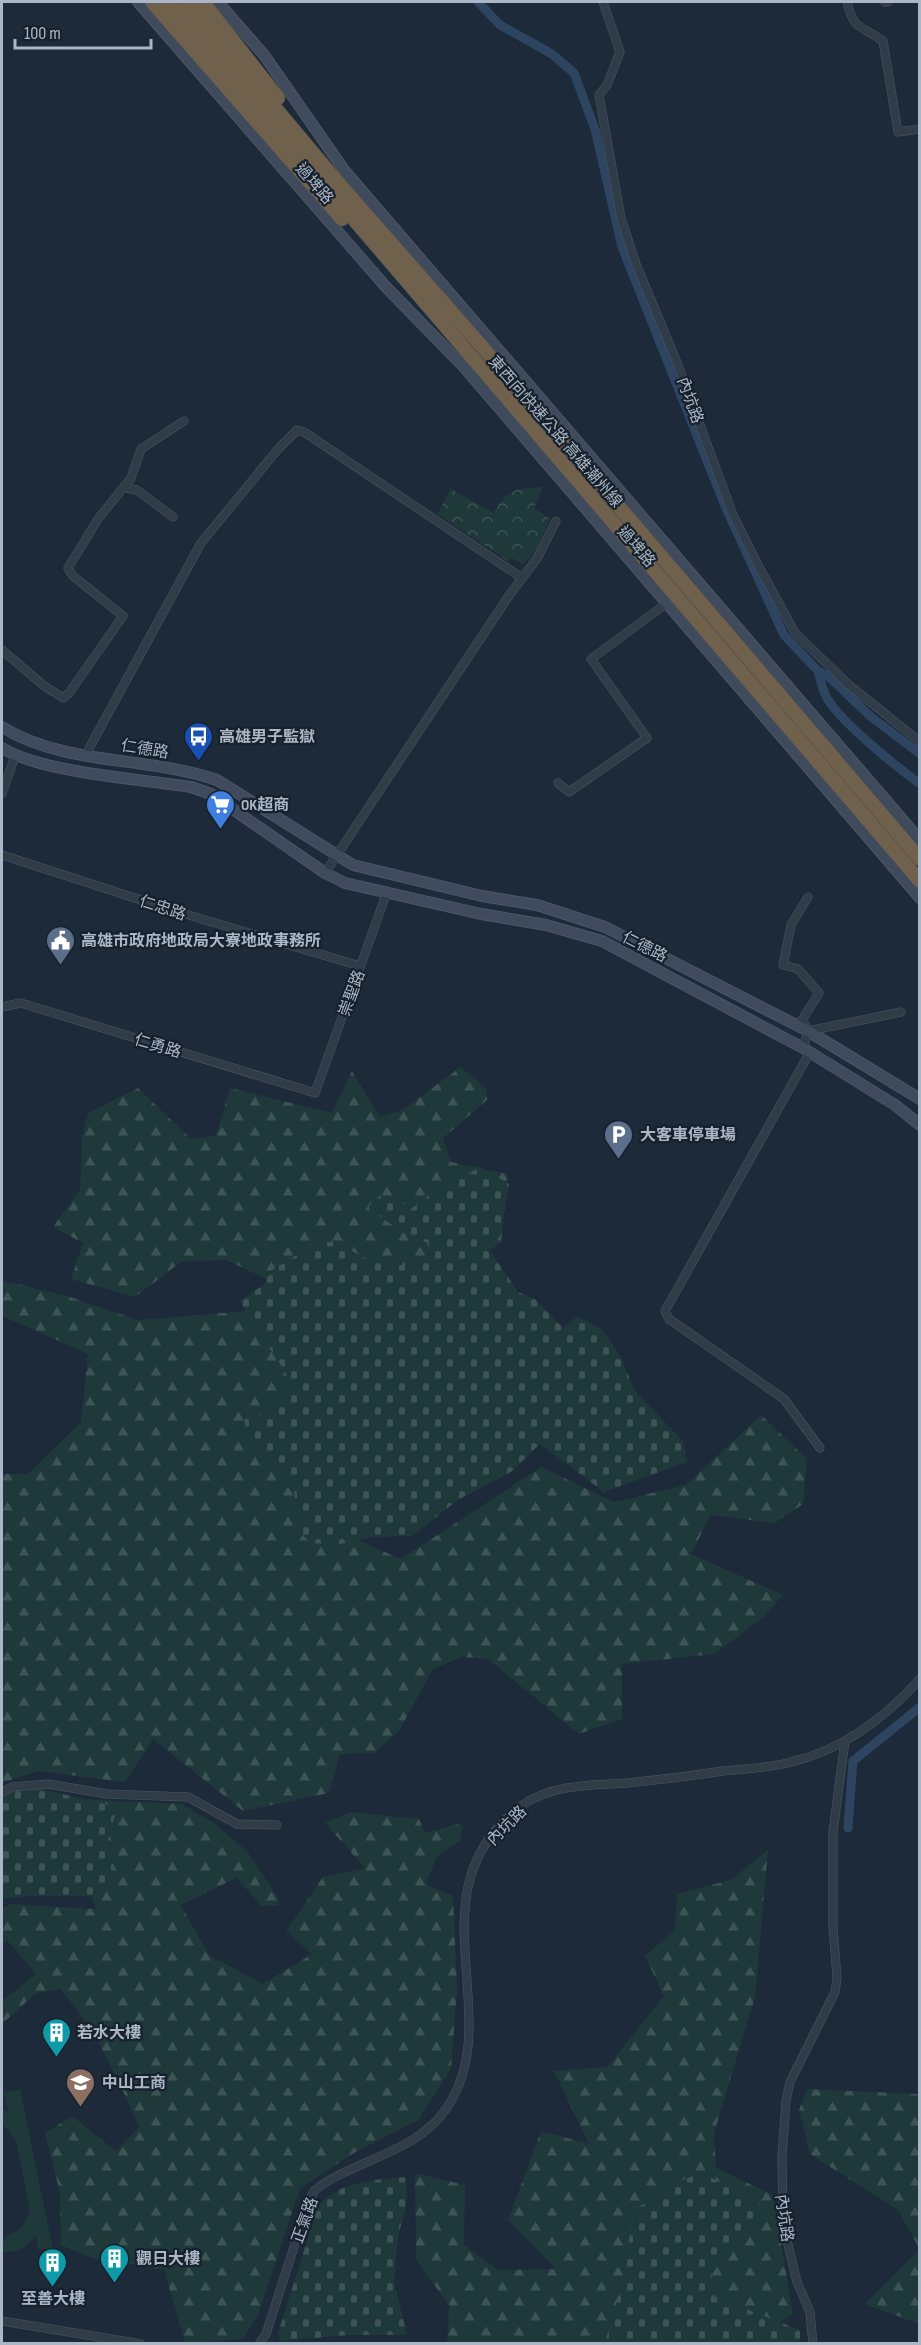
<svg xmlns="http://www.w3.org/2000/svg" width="921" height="2345" viewBox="0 0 921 2345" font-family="'Sofia Sans Condensed','Noto Sans TC',sans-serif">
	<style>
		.forest { fill: url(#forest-firs) }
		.cemetery { fill: url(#cemetery-stones) }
		.park { fill: url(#park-crowns) }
		.pitch { fill: #1f383a }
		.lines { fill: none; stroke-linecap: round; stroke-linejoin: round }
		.canal { stroke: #2d4560; stroke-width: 9 }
		.street-casing { stroke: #4c5764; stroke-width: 9 }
		.secondary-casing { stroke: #4c5764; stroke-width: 12 }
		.highway-casing { stroke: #394450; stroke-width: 15 }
		.street { stroke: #313c49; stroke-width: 8 }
		.secondary { stroke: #3f4b5d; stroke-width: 10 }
		.highway { stroke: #70614d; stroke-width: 14 }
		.labels { text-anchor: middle; stroke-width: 4.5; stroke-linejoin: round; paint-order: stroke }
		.street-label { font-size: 16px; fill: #abb7c6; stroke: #17212d }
		.poi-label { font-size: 16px; font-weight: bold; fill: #abb7c6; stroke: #17212d; text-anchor: start }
	</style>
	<defs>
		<pattern id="forest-firs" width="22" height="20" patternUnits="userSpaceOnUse" patternTransform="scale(1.5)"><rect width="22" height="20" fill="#1f383a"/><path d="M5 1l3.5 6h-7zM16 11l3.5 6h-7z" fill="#3d5355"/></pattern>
		<pattern id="cemetery-stones" width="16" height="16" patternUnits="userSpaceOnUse" patternTransform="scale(1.5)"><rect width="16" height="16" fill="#1f383a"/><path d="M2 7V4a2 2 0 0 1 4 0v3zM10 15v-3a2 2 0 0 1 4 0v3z" fill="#3d5355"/></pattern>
		<pattern id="park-crowns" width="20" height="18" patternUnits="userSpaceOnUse" patternTransform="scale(1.5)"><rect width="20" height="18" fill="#1f383a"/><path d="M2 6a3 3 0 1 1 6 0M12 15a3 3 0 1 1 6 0" fill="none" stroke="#3d5355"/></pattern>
	</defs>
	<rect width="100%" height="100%" fill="#1d2a39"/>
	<path class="forest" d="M461 1067 487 1090V1100L443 1138 451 1162 508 1174 501 1243 464 1265 284 1287 226 1260 181 1262 135 1297 71 1279 83 1243 53 1227 80 1190 82 1138 88 1113 138 1088 191 1139 216 1135 230 1088 332 1113 352 1071 380 1117 402 1110Z
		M2 1280 70 1297 138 1320 284 1308 319 1523 401 1559 541 1467 614 1502 686 1485 761 1415 807 1459 803 1504 775 1523 711 1515 691 1554 783 1595 764 1617 714 1654 622 1664V1719L579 1734 488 1659 462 1657 433 1669 399 1731 374 1753 340 1754 329 1793 243 1811 153 1739 125 1782 38 1771 2 1783V1474H28L81 1422 88 1354 2 1316Z
		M41 1797 182 1804 214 1823 247 1851 279 1899 278 1906H262L236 1878 181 1905 209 1955 263 1984 312 1954 286 1931 323 1877 365 1868 325 1823 350 1812 419 1819 425 1833 462 1823 461 1840 437 1856 426 1884 453 1896 457 1989 451 2069 418 2120 352 2154 300 2189 258 2315 243 2339 185 2343 164 2270 92 2258 61 2245 60 2193 45 2133 72 2116 116 2151 139 2127C117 2078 97 2030 60 1989L35 1994 2 2024V2001L36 1974 7 1940 2 1944V1908L10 1904 96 1909 80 1860Z
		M768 1850 755 1997 714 2133 716 2168 773 2195 793 2314 756 2338 629 2343H447L449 2305 416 2260 415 2173 465 2185 464 2245 498 2270 556 2269 508 2220 541 2131 589 2144 554 2071 607 2067 664 1996 645 1956 675 1930 677 1894 730 1880Z
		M807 2089 919 2094V2248L898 2210 810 2154 799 2110Z
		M919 2250V2324L865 2304Z"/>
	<path class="cemetery" d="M481 1167 509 1184 501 1226 486 1245 518 1292 536 1300 563 1328 577 1316 602 1329 621 1357 634 1390 683 1441 687 1462 604 1492 540 1444 511 1472 458 1500 412 1536 373 1537 336 1545 311 1543 298 1531 294 1488 288 1469 263 1461 247 1433 244 1419 269 1411 293 1386C277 1355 255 1331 240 1301L263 1285 272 1270 305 1250 336 1240C363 1261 390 1271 425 1262L428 1243 407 1235 367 1208 379 1196 398 1199 411 1209 432 1193Z
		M7 1788H37L118 1807C108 1836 101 1847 119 1874L103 1896H30L2 1899V1793Z
		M702 2173 760 2203 751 2223 710 2266 715 2297 800 2330V2343H605L622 2282 634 2209 655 2198 671 2184Z
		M406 2177 407 2203 398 2236 394 2281 407 2335H349L280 2341 278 2333 318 2206C342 2180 372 2180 406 2177Z"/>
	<path class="park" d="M543 487 534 508 550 519 536 552 523 564 512 558 508 561 437 514 451 489 494 513C506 489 517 488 543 487Z"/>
	<path class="pitch" d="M20 2089 53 2249H38L36 2234C28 2248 17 2253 2 2252V2239L22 2227 30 2211 16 2140 2 2124V2109L9 2113 3 2092Z"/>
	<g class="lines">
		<path class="canal" d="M478 2 500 25 552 54 574 73 595 129 622 247 725 506 784 635 818 671 827 675 870 716 920 754
			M818 671C820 678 822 687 825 694 835 718 897 767 920 784
			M848 1828 853 1761 920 1707"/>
		<defs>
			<path id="street" d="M603 2 620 52 607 85 599 95 621 218 636 264 678 365 733 515 759 567 795 633 849 685 920 742
				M847 2C854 32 862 25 883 41L898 132 920 129
				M885 2H888
				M125 488 137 490 173 517
				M2 650 43 685 63 698 69 693 123 616 73 576 68 568 98 519 131 478 141 449 184 421
				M86 754 201 543 279 448 297 430 304 432 522 578
				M558 783 569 792 647 738 591 659 667 603
				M2 794 15 756
				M2 855 175 911 360 966
				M325 873 508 597 538 557 556 521
				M2 1007 21 1003 315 1093 387 892
				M808 1029 802 1020 819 993 798 969 783 965 791 925 808 897
				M803 1048 808 1031 901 1012
				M810 1052 665 1311 669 1319 784 1399 820 1448
				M2 1792 12 1787 48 1784 107 1794 188 1797 237 1824 277 1825
				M2 2321 141 2344
				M259 2344 266 2334 309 2200 315 2190C356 2159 416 2153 446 2109 510 2016 408 1892 521 1806 551 1784 592 1785 627 1783 659 1780 691 1776 723 1771 745 1769 769 1768 791 1762 843 1750 885 1718 920 1679
				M813 2344 810 2312 797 2282 783 2224 782 2157 786 2101 790 2082 835 1992 837 1978 833 1927V1832L845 1741"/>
			<path id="secondary" d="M138 2 386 287 464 367 920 898
				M218 2 264 55 344 170 920 840
				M2 727C65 766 148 756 217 780L353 865 482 896 537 905 605 927 808 1031 920 1099
				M2 748C43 773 140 779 191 787L211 794 325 873 345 883 481 914 546 925 602 941 803 1048 895 1105 920 1125"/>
			<path id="highway" d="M152 2 342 219
				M168 2 920 881
				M186 2 334 178 484 349 920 859
				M203 2 278 98"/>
		</defs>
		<use href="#street" class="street-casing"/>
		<use href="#secondary" class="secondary-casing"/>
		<use href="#highway" class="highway-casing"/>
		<use href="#street" class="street"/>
		<use href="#secondary" class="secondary"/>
		<use href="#highway" class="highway"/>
	</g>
	<defs>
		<symbol id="bus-pin" viewBox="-11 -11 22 30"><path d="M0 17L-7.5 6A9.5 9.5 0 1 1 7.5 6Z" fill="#1a4fb4" stroke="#17212d"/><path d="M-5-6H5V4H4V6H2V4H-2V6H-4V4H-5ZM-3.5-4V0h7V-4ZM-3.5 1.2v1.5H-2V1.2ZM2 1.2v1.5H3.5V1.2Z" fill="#fff"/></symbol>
		<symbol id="supermarket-pin" viewBox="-11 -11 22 30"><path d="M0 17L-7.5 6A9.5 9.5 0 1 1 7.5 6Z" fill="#3f7fe0" stroke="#17212d"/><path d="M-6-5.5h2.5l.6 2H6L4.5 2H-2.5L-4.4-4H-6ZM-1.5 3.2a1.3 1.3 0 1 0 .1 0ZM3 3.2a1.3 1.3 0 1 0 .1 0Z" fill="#fff"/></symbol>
		<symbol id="civic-pin" viewBox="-11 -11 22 30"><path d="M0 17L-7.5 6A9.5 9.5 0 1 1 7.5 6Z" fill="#5c6f8a" stroke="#17212d"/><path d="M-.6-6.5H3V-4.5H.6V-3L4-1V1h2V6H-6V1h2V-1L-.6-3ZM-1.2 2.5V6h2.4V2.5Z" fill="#fff"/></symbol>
		<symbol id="parking-pin" viewBox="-11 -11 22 30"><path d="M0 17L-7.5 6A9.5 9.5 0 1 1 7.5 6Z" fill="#5c6f8a" stroke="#17212d"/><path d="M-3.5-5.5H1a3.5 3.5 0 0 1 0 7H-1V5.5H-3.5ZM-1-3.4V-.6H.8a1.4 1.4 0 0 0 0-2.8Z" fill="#fff"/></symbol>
		<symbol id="building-pin" viewBox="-11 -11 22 30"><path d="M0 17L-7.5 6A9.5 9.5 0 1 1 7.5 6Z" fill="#0f9aa8" stroke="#17212d"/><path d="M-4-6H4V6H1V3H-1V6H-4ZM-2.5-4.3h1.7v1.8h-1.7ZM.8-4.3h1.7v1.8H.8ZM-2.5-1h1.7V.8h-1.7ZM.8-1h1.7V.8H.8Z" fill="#fff"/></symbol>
		<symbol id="school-pin" viewBox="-11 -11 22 30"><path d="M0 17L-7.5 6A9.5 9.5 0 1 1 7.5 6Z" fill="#8d6e63" stroke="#17212d"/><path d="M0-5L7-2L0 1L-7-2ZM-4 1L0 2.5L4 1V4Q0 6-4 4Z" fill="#fff"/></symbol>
	</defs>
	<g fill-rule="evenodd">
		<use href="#bus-pin" x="182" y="720" width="33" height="45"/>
		<use href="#supermarket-pin" x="204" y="788" width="33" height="45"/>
		<use href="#civic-pin" x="44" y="924" width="33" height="45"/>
		<use href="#parking-pin" x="602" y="1118" width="33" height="45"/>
		<use href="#building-pin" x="40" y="2016" width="33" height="45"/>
		<use href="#school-pin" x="64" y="2066" width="33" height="45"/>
		<use href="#building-pin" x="98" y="2242" width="33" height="45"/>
		<use href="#building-pin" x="36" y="2246" width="33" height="45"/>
	</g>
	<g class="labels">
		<g class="street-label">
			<text transform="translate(315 183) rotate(49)" y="6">過埤路</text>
			<text transform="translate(691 400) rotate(70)" y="6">內坑路</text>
			<text transform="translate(556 431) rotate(49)" y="6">東西向快速公路 高雄潮州線</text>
			<text transform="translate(637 546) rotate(49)" y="6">過埤路</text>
			<text transform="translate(145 748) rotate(9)" y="6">仁德路</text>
			<text transform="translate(163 907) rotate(18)" y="6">仁忠路</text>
			<text transform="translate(645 946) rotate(27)" y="6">仁德路</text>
			<text transform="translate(351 993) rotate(-70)" y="6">崇聖路</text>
			<text transform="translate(158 1045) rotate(17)" y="6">仁勇路</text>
			<text transform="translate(506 1825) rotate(-45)" y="6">內坑路</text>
			<text transform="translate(785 2218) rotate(82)" y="6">內坑路</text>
			<text transform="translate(304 2220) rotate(-70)" y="6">正氣路</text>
		</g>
		<g class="poi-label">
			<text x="219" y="742">高雄男子監獄</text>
			<text x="241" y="810">OK超商</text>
			<text x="81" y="946">高雄市政府地政局大寮地政事務所</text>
			<text x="640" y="1140">大客車停車場</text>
			<text x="77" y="2038">若水大樓</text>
			<text x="102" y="2088">中山工商</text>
			<text x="136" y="2264">觀日大樓</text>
			<text x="53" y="2304" text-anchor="middle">至善大樓</text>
		</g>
	</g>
	<rect width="921" height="2345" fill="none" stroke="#abb7c6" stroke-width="6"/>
	<path d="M15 39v9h136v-9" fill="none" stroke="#abb7c6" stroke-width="3"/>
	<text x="24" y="39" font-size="18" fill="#abb7c6" stroke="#17212d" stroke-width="4.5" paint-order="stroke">100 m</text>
</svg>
